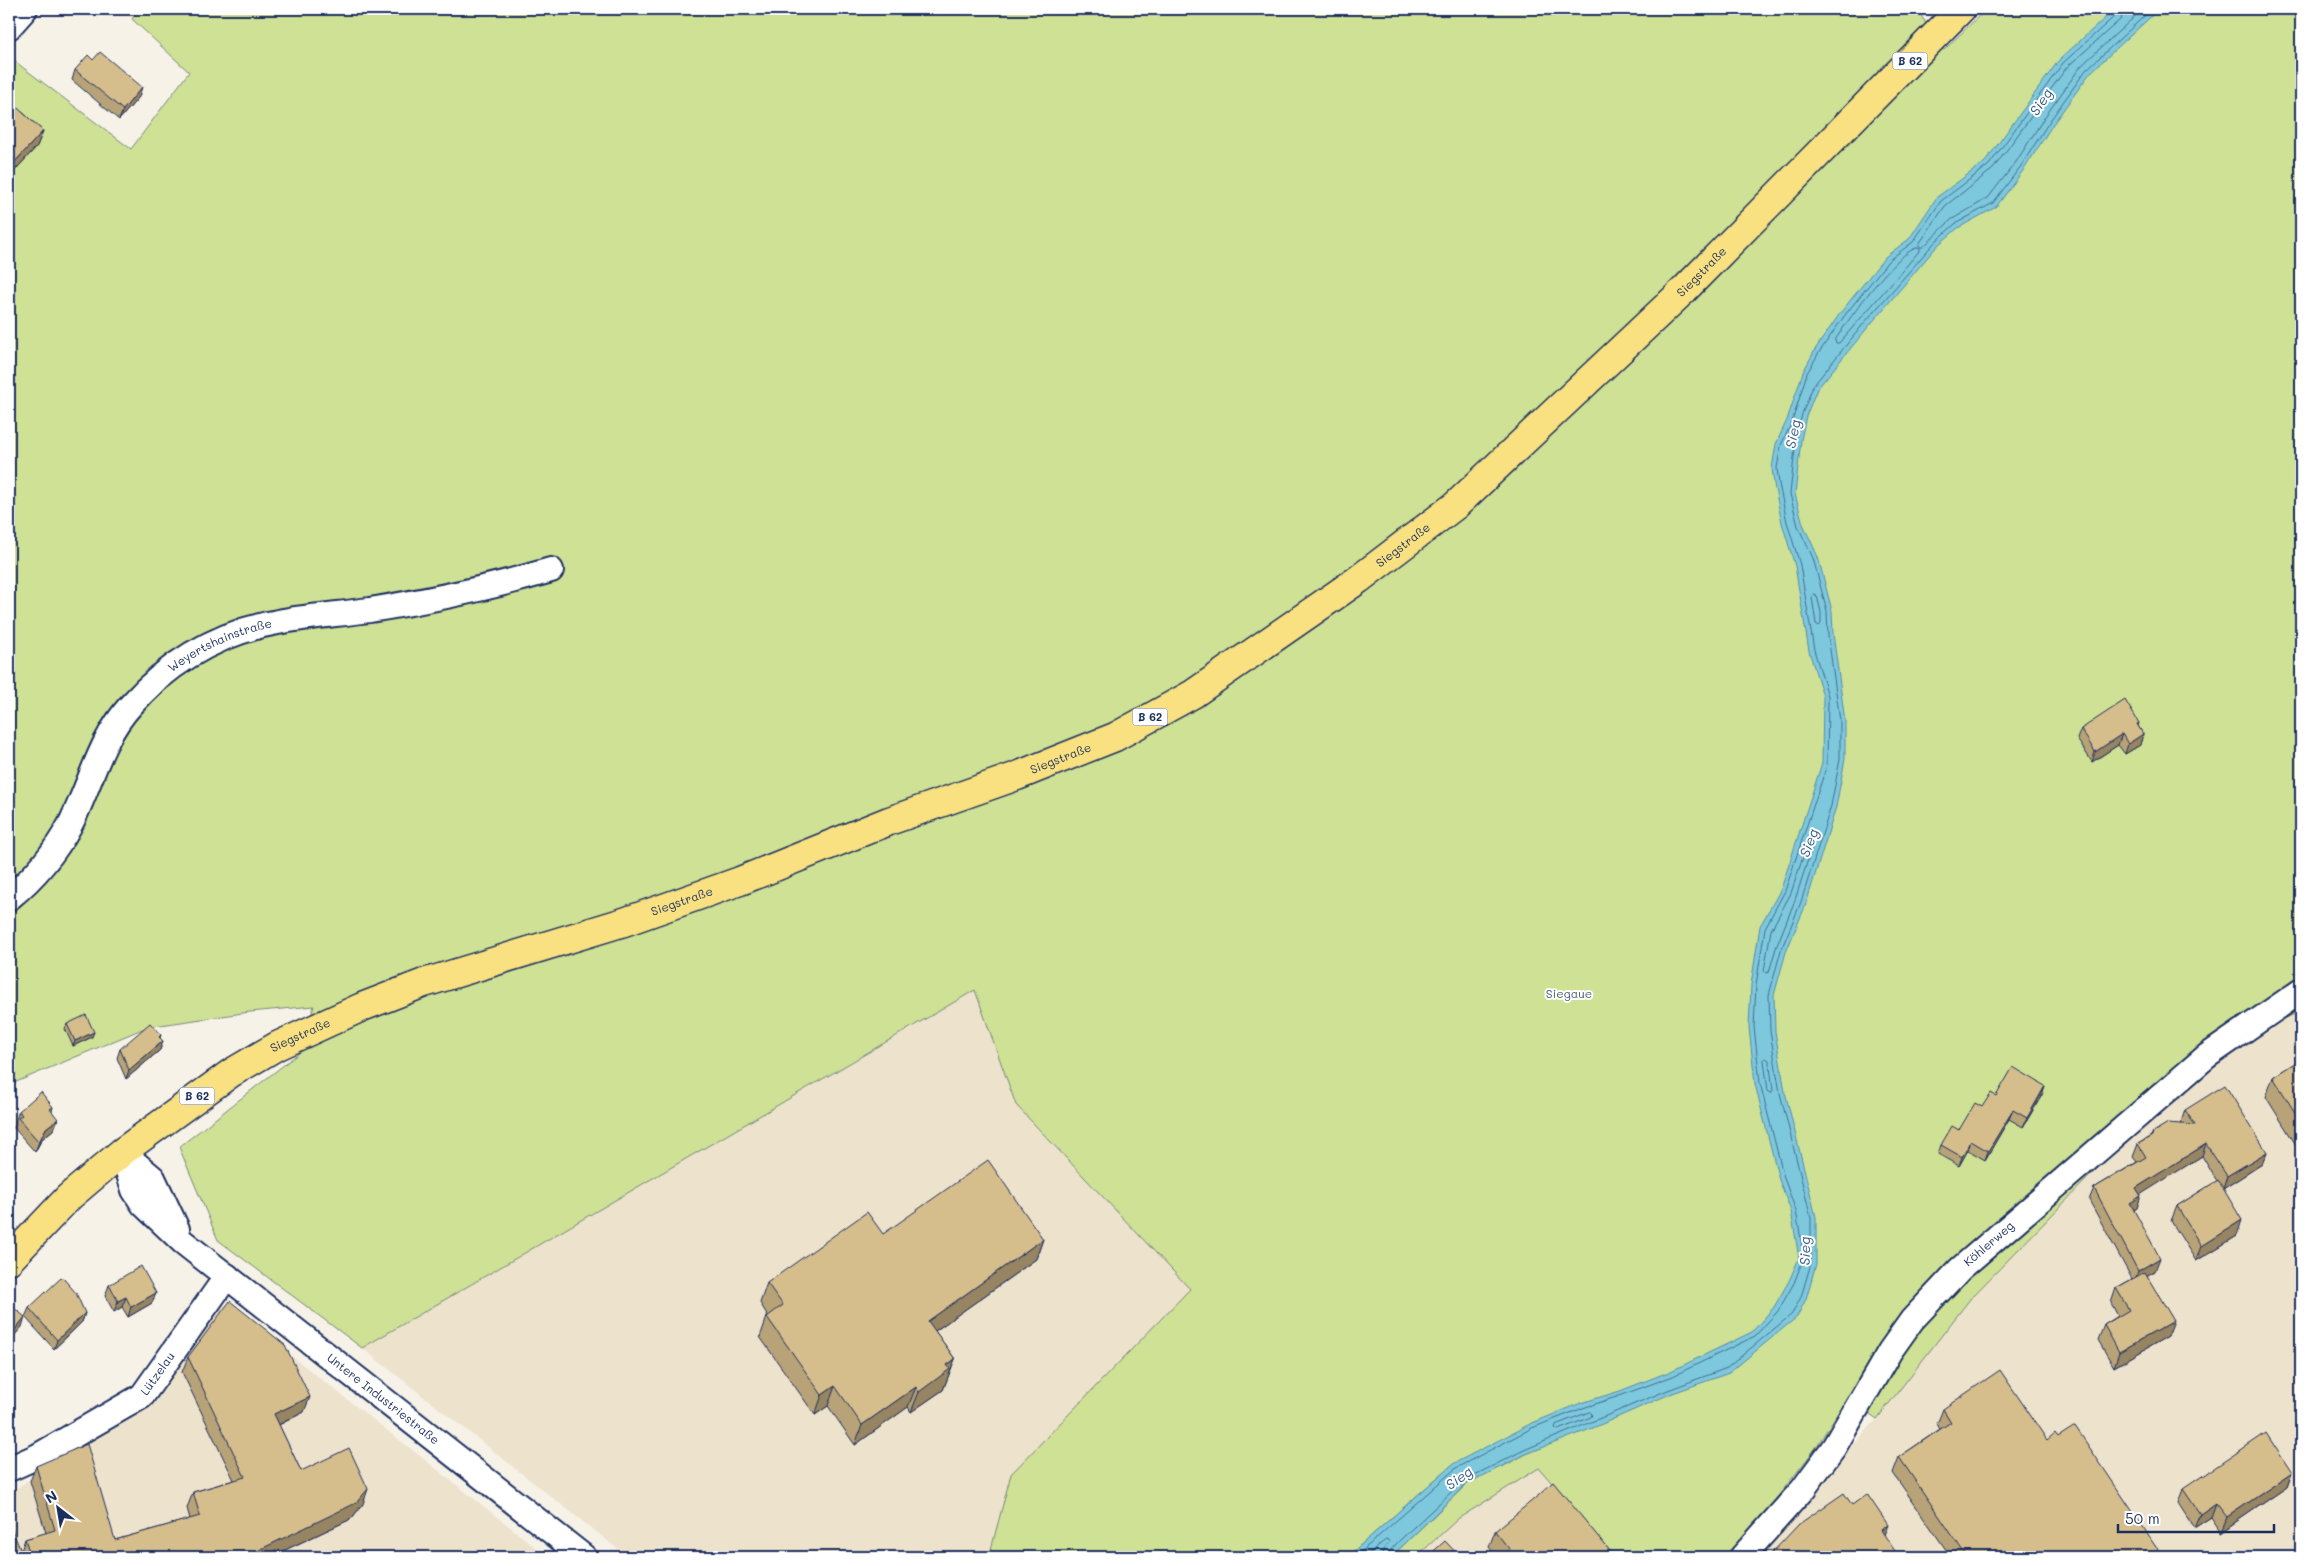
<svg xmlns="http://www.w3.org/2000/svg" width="2310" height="1566" viewBox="0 0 2310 1566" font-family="Mali,sans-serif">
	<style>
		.built { fill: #ede2cc }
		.green { fill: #cee195; stroke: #74887a; fill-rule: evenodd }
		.water { fill: #7dc8dd; stroke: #568baa }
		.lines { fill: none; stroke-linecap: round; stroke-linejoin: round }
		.shore { stroke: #426c91; stroke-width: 1 }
		.minor-casing { stroke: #1b2f5e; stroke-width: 28 }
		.major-casing { stroke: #1b2f5e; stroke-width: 31 }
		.minor { stroke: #fff; stroke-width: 24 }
		.major { stroke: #f9e181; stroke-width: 28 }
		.wall { fill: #b8a378; stroke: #1b2f5e }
		.shaded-wall { fill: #968462; stroke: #1b2f5e }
		.building { fill: #d6bd8c; stroke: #1b2f5e }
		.labels { text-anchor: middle; stroke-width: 4; stroke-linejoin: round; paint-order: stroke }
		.shield { fill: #fff; stroke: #5f6d8e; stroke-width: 1 }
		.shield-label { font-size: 11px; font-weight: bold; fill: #1b2f5e }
		.street-label { font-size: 12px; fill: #1b2f5e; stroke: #fff }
		.park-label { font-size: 12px; fill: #485c6c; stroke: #fff }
		.water-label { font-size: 14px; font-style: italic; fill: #385d84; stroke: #fff }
	</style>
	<rect width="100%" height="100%" fill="#f7f2e8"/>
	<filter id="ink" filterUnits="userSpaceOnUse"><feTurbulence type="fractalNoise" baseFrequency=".02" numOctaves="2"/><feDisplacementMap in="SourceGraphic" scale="10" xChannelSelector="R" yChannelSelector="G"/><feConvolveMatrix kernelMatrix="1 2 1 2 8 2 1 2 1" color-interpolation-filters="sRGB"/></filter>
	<g filter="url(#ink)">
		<path class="built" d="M975 990 1016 1105 1191 1289 1011 1474 989 1557H628L362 1348Z
			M2301 1011V1557H1752L1877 1419 1970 1299 2208 1055Z
			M218 1299 420 1456 548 1557H18L9 1528V1493L152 1400Z
			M1539 1468 1615 1557H1416L1459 1518Z"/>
		<path class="green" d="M138 9H1921L1920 14 1944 50 1986 9H2301V1011L2208 1055 1970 1299 1877 1419 1847 1398 1815 1449 1761 1518 1725 1557H1615L1539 1468 1459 1518 1416 1557H1391L1466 1485 1452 1465 1347 1557H989L1011 1474 1190 1289 1016 1105 975 990 362 1348 218 1240 179 1147 299 1053 314 1006 250 1012 147 1027 9 1085V57L131 149 189 72 132 19ZM1635 1409 1526 1454 1502 1467 1531 1445Z"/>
		<path class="water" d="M2115 9H2159L2090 73 2053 124 2025 168 1996 207 1958 228 1938 245 1869 326 1817 389 1806 416 1801 440 1795 494 1803 524 1818 557 1832 611 1833 634 1845 721V759L1836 807 1806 904 1786 952 1774 995 1775 1031 1785 1092 1816 1217V1264L1806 1299 1797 1317 1729 1373 1670 1394 1593 1428 1526 1454 1465 1485 1391 1557H1347L1453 1464 1530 1424 1581 1403 1620 1391 1671 1371 1752 1332 1774 1307 1789 1281 1799 1258 1791 1211 1779 1180 1755 1084 1749 1027 1751 985 1760 926 1781 889 1822 763 1823 696 1809 651 1795 566 1782 523 1774 484 1772 468 1776 444 1787 420 1803 372 1816 348 1841 312 1885 257 1909 239 1937 197 1985 162 2059 60Z"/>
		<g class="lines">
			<path class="shore" d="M2124 9 2121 19 2067 67 1993 169 1945 206 1919 244V247C1895 252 1850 318 1835 340L1836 343H1839L1909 263 1920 250V247H1923L1951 220 1988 198 2016 162 2044 118 2081 66 2143 9
				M1814 594 1817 596 1821 612V624L1819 626 1816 624 1812 597Z
				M1811 841 1813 844 1795 900 1776 948 1769 972 1766 973 1764 971 1771 930 1791 893 1808 842Z
				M1766 1058 1769 1060 1773 1090 1771 1093 1768 1091 1764 1060Z
				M1590 1412 1592 1414 1591 1417 1558 1430 1555 1428 1556 1425Z
				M1355 1557 1456 1468 1532 1428 1583 1408 1622 1395 1673 1376 1755 1336 1778 1311 1794 1283 1804 1257 1796 1211 1784 1178 1760 1083 1754 1027 1756 985 1765 928 1785 891 1827 765 1828 696 1814 650 1800 565 1787 522 1779 484 1777 468 1781 445 1792 422 1807 373 1820 351 1845 315 1889 260 1913 242 1941 201 1989 165 2063 63 2116 15 2118 9
				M1364 1557 1387 1539 1389 1542 1383 1550 1381 1557
				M1388 1557V1553L1398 1542 1463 1481 1524 1450 1668 1390 1727 1368 1792 1314 1801 1297 1811 1263V1218L1780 1093 1770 1031 1769 995 1781 950 1801 902 1831 806 1840 759V721L1828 635 1827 611 1813 558 1798 526 1790 494 1796 439 1802 414 1813 386 1865 322 1935 242 1955 224 1993 203 2021 166 2049 122 2086 70 2152 9"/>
			<defs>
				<g id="minor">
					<path d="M9 27 25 9"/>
					<path id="s1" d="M9 898C35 877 55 853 71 823 91 783 100 739 131 705 171 660 223 631 283 621 312 616 341 614 370 610 431 600 491 588 551 570"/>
					<path id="s2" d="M122 1152 134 1190 143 1204 183 1242 584 1557"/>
					<path d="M122 1152 153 1178 177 1229"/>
					<path id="s3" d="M9 1469 38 1456 142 1396 227 1276"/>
					<path id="s4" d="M1742 1557 1803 1489 1834 1447 1890 1351 1912 1320 1960 1269 2207 1056 2301 991"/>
				</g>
				<g id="major">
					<path id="s5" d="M9 1260 69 1197 122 1152 231 1073 277 1046 362 1007 424 983 624 922 740 881 889 821 1017 776 1115 737 1193 694 1359 579 1456 505 1684 290 1961 9"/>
				</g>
			</defs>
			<use href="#minor" class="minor-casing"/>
			<use href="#major" class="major-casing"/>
			<use href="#minor" class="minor"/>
			<use href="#major" class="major"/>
		</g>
		<path class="wall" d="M75 70 139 97 119 120 72 80Z
			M9 100 43 131 37 146 9 177Z
			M2139 723 2138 726 2143 734 2140 745 2125 754 2118 745 2092 762 2077 739 2081 729Z
			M67 1024 92 1037 73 1046 65 1029Z
			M161 1035 160 1038 163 1041 160 1050 126 1079 117 1058 120 1049Z
			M2301 1059V1153L2266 1097 2273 1077Z
			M2042 1095 2023 1127 2009 1119 1985 1160 1968 1150 1959 1166 1938 1154 1941 1145 1996 1096Z
			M53 1107 52 1111 54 1129 42 1139 35 1152 14 1128 16 1123 15 1122 19 1111Z
			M2185 1110 2267 1152 2262 1164 2223 1189 2237 1236 2196 1261 2171 1221 2177 1206 2217 1181 2202 1156 2140 1194 2137 1208 2134 1210 2155 1271 2147 1275 2168 1336 2114 1367 2098 1340 2104 1325 2118 1316 2111 1303 2116 1288 2132 1279 2089 1200 2094 1188 2137 1162 2133 1157 2138 1144 2151 1136 2153 1132 2182 1124 2181 1122Z
			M883 1234 1043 1239 1036 1259 935 1331 955 1359 943 1390 911 1412 908 1407 855 1445 828 1406 815 1415 760 1337 767 1317 768 1316 760 1303 767 1283Z
			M109 1285 156 1293 152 1303 128 1317 122 1307 114 1312 105 1296Z
			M29 1308 85 1313 82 1322 54 1349 25 1317Z
			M188 1357 304 1412 279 1425 301 1471 363 1504 351 1519 270 1557H21L20 1554 25 1539 46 1533 30 1481 36 1466 115 1540 190 1519 187 1508 193 1492 234 1480 182 1372Z
			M1943 1409 2047 1440 2161 1557H1951L1893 1473 1899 1457 1940 1429 1937 1424Z
			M2292 1473 2287 1487 2221 1532 2211 1517 2194 1528 2178 1503 2183 1489Z
			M1495 1531 1615 1557H1497L1489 1547Z"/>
		<path class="shaded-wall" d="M142 87 139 97 119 120 123 110Z
			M43 131 37 146 9 177V173L12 165Z
			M2122 734 2118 745 2092 762 2095 752Z
			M2143 734 2140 745 2125 754 2128 744Z
			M94 1032 92 1037 73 1046 75 1041Z
			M163 1041 160 1050 126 1079 129 1070Z
			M2045 1086 2042 1095 2023 1127 2027 1118Z
			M2013 1110 2009 1119 1985 1160 1988 1151Z
			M58 1119 54 1129 42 1139 35 1152 39 1142 46 1128Z
			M1971 1141 1968 1150 1959 1166 1962 1157Z
			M2206 1144 2202 1156 2132 1200 2136 1188Z
			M2267 1152 2262 1164 2223 1189 2227 1176Z
			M2141 1196 2137 1208 2126 1215 2130 1203Z
			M2242 1220 2237 1236 2196 1261 2201 1246Z
			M1043 1239 1036 1259 921 1341 928 1321Z
			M2160 1258 2155 1271 2134 1283 2138 1271Z
			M156 1293 152 1303 128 1317 131 1307Z
			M126 1297 122 1307 114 1312 118 1301Z
			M85 1313 82 1322 54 1349 57 1340Z
			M25 1317 22 1327 9 1342V1337Z
			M2174 1321 2168 1336 2114 1367 2119 1352Z
			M955 1359 943 1390 911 1412 919 1392 947 1365Z
			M835 1386 828 1406 815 1415 822 1395Z
			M916 1387 908 1407 855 1445 862 1425Z
			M310 1397 304 1412 268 1430 274 1414Z
			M2292 1473 2287 1487 2221 1532 2227 1517Z
			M368 1489 363 1504 351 1519 270 1557H256L259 1550Z
			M2216 1503 2211 1517 2194 1528 2200 1514Z
			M1888 1525 1882 1540 1881 1530Z
			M21 1551 18 1557H9V1555Z"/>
		<path class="building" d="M100 52 142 87 123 110 75 70 88 55 93 60Z
			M9 100 43 131 12 165 9 162Z
			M2125 700 2139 723 2137 724 2143 734 2128 744 2122 734 2095 752 2081 729Z
			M86 1015 94 1032 75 1041 67 1024Z
			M150 1023 161 1035 159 1037 163 1041 129 1070 120 1049Z
			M2301 1059V1122L2273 1077Z
			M2013 1067 2045 1086 2027 1118 2013 1110 1988 1151 1971 1141 1962 1157 1941 1145 1952 1126 1959 1130 1975 1103 1982 1107 1991 1093 1996 1096Z
			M2225 1085 2267 1152 2227 1176 2206 1144 2136 1188 2141 1196 2130 1203 2160 1258 2138 1271 2094 1188 2146 1157 2138 1144 2152 1136 2153 1132 2168 1123 2195 1125 2185 1110Z
			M41 1092 53 1107 50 1109 58 1119 46 1128 39 1142 18 1118 22 1115 19 1111Z
			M988 1160 1043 1239 928 1321 955 1359 947 1365 950 1369 919 1392 916 1387 862 1425 835 1386 822 1395 767 1317 783 1305 767 1283 867 1212 883 1234Z
			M2218 1180 2242 1220 2201 1246 2177 1206Z
			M141 1266 156 1293 131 1307 126 1297 118 1301 109 1285Z
			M2145 1272 2174 1321 2119 1352 2104 1325 2129 1310 2116 1288Z
			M62 1277 76 1293 85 1313 57 1340 29 1308Z
			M230 1301 285 1345 310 1397 274 1414 301 1471 349 1448 368 1489 356 1503 259 1550 261 1557H31L25 1539 55 1530 36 1466 87 1444 115 1540 200 1516 193 1492 245 1477 188 1357Z
			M9 1304 25 1317 9 1337Z
			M2000 1370 2047 1440 2055 1433 2058 1437 2075 1426 2162 1555 2159 1557H1967L1899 1457 1951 1422 1943 1409Z
			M2266 1433 2292 1473 2227 1517 2216 1503 2200 1514 2183 1489Z
			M1553 1482 1615 1557H1501L1510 1550 1495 1531 1539 1495Z
			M1844 1493 1852 1505 1867 1494 1888 1525 1881 1530 1899 1557H1768L1799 1524Z
			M9 1523 21 1551 9 1555Z
			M1445 1541 1460 1557H1427Z
			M1906 1553 1910 1557H1900Z"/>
	</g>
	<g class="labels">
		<g class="shield">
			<rect x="1892.5" y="52.5" width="35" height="17" rx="4"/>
			<rect x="1132.5" y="708.5" width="35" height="17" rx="4"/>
			<rect x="179.5" y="1087.5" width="35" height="17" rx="4"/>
		</g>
		<g class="shield-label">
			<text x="1910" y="65">B 62</text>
			<text x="1150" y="721">B 62</text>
			<text x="197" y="1100">B 62</text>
		</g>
		<g class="street-label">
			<text dy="4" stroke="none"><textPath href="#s5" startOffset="1990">Siegstraße</textPath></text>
			<text dy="4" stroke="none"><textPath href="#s5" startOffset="1585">Siegstraße</textPath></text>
			<text dy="4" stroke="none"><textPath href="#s1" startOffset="340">Weyertshainstraße</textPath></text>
			<text dy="4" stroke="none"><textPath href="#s5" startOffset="1180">Siegstraße</textPath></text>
			<text dy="4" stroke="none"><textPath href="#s5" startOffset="775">Siegstraße</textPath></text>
			<text dy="4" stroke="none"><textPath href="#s5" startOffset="370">Siegstraße</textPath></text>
			<text dy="4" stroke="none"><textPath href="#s4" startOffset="401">Köhlerweg</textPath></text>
			<text dy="4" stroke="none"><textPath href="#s3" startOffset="179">Lützelau</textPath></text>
			<text dy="4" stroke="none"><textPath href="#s2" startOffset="366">Untere Industriestraße</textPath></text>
		</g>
		<g class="park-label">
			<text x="1569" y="998">Siegaue</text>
		</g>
		<g class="water-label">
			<text transform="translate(2041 102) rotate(-57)" y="5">Sieg</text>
			<text transform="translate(1793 434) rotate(-78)" y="5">Sieg</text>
			<text transform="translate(1809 843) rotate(-69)" y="5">Sieg</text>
			<text transform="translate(1805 1251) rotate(-89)" y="5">Sieg</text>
			<text transform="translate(1459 1478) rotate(-35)" y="5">Sieg</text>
		</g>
	</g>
	<rect width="2310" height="1566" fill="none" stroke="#fff" stroke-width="30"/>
	<rect x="15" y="15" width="2280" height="1536" fill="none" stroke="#1b2f5e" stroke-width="2" filter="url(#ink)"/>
	<g transform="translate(58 1508) rotate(329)" stroke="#ffffff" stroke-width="4" paint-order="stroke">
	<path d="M0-4L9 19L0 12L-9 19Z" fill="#1b2f5e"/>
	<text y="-8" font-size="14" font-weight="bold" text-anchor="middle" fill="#1b2f5e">N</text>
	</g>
	<path d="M2118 1524v8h156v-8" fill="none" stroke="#1b2f5e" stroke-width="2.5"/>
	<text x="2125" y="1524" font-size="15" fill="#1b2f5e" stroke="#ffffff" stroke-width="4" paint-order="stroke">50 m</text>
</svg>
